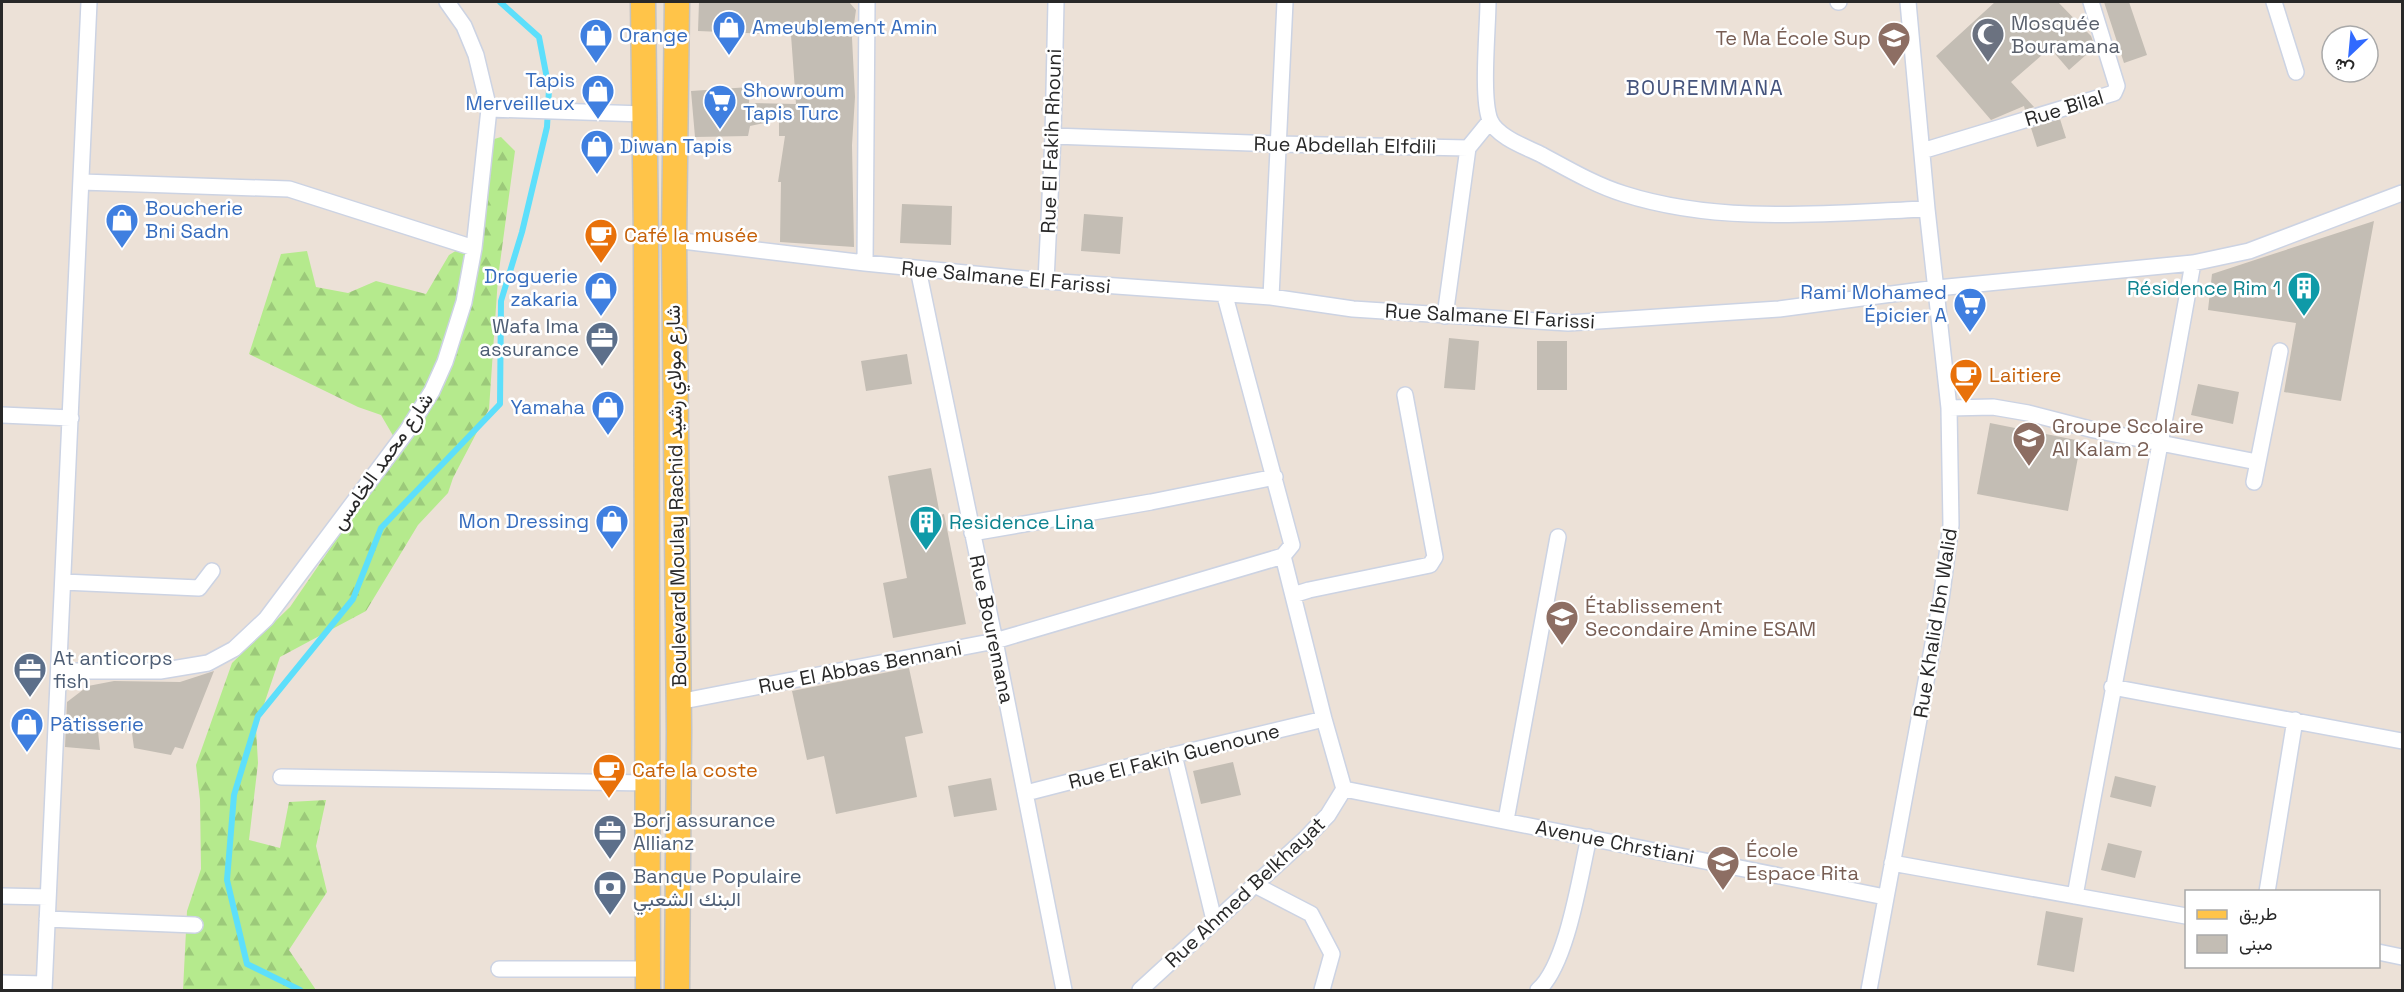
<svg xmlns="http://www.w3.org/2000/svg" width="2404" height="992" viewBox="0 0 2404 992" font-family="'Space Grotesk',Vazirmatn,sans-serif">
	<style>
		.forest { fill: url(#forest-firs) }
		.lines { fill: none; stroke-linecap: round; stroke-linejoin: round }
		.stream { stroke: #5ddffb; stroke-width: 6 }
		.building { fill: #c3bdb4 }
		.street-casing { stroke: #ccd3e3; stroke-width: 18 }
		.primary-casing { stroke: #c3c3c3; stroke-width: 27 }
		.street { stroke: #fff; stroke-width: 15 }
		.primary { stroke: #ffc449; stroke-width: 24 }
		.labels { text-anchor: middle; stroke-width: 5; stroke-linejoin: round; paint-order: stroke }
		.worship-label { font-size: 20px; fill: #5b616d; stroke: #fff; text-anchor: start }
		.shop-label { font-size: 20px; fill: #366cbe; stroke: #fff; text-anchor: start }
		.education-label { font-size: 20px; fill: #785e54; stroke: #fff; text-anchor: start }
		.street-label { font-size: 20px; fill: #282828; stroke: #fff }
		.food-label { font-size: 20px; fill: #c56008; stroke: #fff; text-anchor: start }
		.culture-label { font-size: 20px; fill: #0d838f; stroke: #fff; text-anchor: end }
		.service-label { font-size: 20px; fill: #4e5e75; stroke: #fff; text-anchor: start }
		.neighbourhood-label { font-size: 21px; letter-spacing: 1.5px; fill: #44537c; stroke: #fff }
	</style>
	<defs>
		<pattern id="forest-firs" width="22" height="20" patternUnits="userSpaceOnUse" patternTransform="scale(1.5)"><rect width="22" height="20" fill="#b5ea8d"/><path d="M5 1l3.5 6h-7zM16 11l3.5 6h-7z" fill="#9cc97a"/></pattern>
	</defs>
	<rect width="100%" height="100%" fill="#ece1d7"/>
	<path class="forest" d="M501 137 515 151 498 278 489 409 453 478 448 493 418 525 366 611 280 657 256 728 258 763 249 840 280 848 289 802 326 800 316 846 327 892 289 950 316 990H183L187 911 201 869 200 800 196 765 232 663 290 607 347 524 402 451 381 415 358 407 249 354 281 254 307 251 316 287 348 293 376 281 426 294 449 255 480 236 491 140Z"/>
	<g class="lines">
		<path class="stream" d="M300 990 247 964 227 880 234 795 258 716 353 599 381 528 500 404 501 301 522 232 547 127 549 89 539 37 500 2"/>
	</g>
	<path class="building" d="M699 2H849L856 10 852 38 855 97 852 145 854 247 780 242 781 182H778L785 136H779V120L750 126 748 136 695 137 691 91 750 87 749 103 796 104 791 35 698 31Z
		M1995 2H2058L2091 36 2095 47 2069 70 2050 48 2011 82 2034 107 2025 110 2024 106 1991 120 1936 56Z
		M2104 2H2129L2147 55 2124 63Z
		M2060 119 2066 138 2037 147 2031 128Z
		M902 204 952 206 951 245 900 243Z
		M1084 214 1123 217 1120 254 1081 251Z
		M2374 221 2341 401 2284 392 2296 323 2208 310 2212 274Z
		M1449 338 1479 341 1475 390 1444 388Z
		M1537 341H1567V390H1537Z
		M907 354 912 384 866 391 861 361Z
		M2198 384 2239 392 2233 424 2191 415Z
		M1990 423 2081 441 2068 511 1977 494Z
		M931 468 940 515 944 514 966 624 893 638 883 583 907 578 888 476Z
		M909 668 923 733 905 737 917 797 836 814 824 756 807 760 792 691Z
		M214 671 183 749 175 747 171 755 134 748 132 733 98 731 100 750 65 747 67 702 88 686 114 681 180 682Z
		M1233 762 1241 795 1201 804 1193 771Z
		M2115 776 2156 786 2151 807 2110 797Z
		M991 778 997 810 954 817 948 786Z
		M2108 843 2142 851 2135 878 2101 870Z
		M2046 911 2083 918 2074 972 2037 965Z"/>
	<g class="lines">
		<defs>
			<path id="street" d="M1488 2C1488 28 1481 97 1490 120 1497 137 1526 147 1542 155 1568 169 1595 185 1624 194 1721 225 1826 213 1927 209
				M1838 2H1839
				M2274 2 2296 72
				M489 109 644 114
				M1053 136 1277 144 1468 148
				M1468 148 1490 121
				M1922 151 2114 93 2117 86 2091 2
				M82 182 289 189 474 248
				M674 240 865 263 1046 281 1271 297 1353 309 1568 323 1779 309 1937 288 2193 263 2249 251 2402 193
				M865 263 867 2
				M918 269 995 641 1064 990
				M1046 281 1053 136 1056 2
				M1225 296 1292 545 1283 556 1324 719 1344 789
				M1271 297 1285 2
				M1445 316 1468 148
				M1949 408 1993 407 2028 413 2094 430 2257 462
				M2 415 71 418
				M2254 482 2280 351
				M972 533 1151 502 1275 477
				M63 582 199 588 212 571
				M1293 595 1309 590 1430 565 1435 557 1405 395
				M59 671H160L208 663 234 649 266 619 407 431 432 391 445 362 464 302 474 248 489 109 476 55 464 26 447 2
				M2112 687 2402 741
				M678 702 995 641 1283 556
				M1174 755 1214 920
				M281 777 648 783
				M1344 789 1885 897
				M1026 793 1174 755 1324 719
				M1506 820 1558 537
				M1892 863 2186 916
				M1255 885 1311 914 1332 954 1322 990
				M2267 892 2295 720
				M2 896 48 897
				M2075 896C2113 684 2156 475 2193 263
				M47 919 195 925
				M2378 952 2402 957
				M499 969H648
				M2 983 44 984
				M44 990 89 2
				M1140 990 1305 839 1328 815 1344 789
				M1538 990C1567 965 1580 876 1589 837
				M1869 990 1941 600 1951 525 1949 408 1927 209 1908 2"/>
			<path id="primary" d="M643 2 646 238 648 990
				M677 2 674 240 679 731 677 990"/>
		</defs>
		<use href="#street" class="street-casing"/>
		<use href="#primary" class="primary-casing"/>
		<use href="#street" class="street"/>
		<use href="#primary" class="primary"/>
	</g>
	<defs>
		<symbol id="shop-pin" viewBox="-11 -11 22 30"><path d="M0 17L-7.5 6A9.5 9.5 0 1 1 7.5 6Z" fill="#3f7fe0" stroke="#fff"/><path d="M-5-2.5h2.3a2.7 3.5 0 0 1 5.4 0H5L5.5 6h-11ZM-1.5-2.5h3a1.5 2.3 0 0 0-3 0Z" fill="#fff"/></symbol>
		<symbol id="mosque-pin" viewBox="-11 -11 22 30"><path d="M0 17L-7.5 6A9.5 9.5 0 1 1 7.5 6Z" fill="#6b7280" stroke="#fff"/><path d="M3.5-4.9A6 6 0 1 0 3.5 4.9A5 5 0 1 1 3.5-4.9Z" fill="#fff"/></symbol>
		<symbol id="school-pin" viewBox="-11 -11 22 30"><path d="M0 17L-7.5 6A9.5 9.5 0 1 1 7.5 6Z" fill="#8d6e63" stroke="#fff"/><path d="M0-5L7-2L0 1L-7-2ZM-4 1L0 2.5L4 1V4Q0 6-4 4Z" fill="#fff"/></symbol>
		<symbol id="supermarket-pin" viewBox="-11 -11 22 30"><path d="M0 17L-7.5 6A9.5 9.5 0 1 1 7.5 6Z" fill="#3f7fe0" stroke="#fff"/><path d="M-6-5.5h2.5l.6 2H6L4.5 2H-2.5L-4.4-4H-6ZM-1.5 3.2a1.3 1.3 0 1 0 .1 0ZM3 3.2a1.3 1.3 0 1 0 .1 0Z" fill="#fff"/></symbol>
		<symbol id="cafe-pin" viewBox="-11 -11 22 30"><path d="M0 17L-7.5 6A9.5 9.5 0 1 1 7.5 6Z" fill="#e8710a" stroke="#fff"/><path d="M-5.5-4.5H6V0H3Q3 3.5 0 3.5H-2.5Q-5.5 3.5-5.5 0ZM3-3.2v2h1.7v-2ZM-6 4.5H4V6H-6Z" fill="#fff"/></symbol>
		<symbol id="building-pin" viewBox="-11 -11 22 30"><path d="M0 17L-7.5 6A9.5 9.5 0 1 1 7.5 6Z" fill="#0f9aa8" stroke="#fff"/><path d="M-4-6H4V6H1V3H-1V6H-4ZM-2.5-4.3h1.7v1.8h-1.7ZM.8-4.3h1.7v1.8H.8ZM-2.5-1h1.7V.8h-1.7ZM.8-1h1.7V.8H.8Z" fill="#fff"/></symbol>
		<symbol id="office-pin" viewBox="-11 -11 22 30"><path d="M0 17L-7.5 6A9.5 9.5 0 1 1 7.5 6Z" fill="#5c6f8a" stroke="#fff"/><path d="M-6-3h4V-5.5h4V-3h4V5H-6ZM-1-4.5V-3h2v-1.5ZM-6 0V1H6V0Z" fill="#fff"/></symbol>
		<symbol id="bank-pin" viewBox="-11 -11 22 30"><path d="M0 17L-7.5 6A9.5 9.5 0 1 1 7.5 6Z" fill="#5c6f8a" stroke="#fff"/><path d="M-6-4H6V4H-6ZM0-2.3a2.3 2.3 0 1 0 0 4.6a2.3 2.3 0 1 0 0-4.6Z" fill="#fff"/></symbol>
	</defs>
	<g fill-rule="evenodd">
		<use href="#shop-pin" x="710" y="8" width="38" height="52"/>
		<use href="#mosque-pin" x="1969" y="15" width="38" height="52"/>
		<use href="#shop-pin" x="577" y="16" width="38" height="52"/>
		<use href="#school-pin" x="1875" y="19" width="38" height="52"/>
		<use href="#shop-pin" x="579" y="72" width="38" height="52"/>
		<use href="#supermarket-pin" x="701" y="82" width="38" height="52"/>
		<use href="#shop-pin" x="578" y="127" width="38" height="52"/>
		<use href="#shop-pin" x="103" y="201" width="38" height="52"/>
		<use href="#cafe-pin" x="582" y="216" width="38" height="52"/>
		<use href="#shop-pin" x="582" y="269" width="38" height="52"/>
		<use href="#building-pin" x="2285" y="269" width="38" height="52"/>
		<use href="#supermarket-pin" x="1951" y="285" width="38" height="52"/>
		<use href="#office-pin" x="583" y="319" width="38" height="52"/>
		<use href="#cafe-pin" x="1947" y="356" width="38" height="52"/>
		<use href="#shop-pin" x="589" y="388" width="38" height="52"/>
		<use href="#school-pin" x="2010" y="419" width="38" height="52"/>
		<use href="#shop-pin" x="593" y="502" width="38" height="52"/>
		<use href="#building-pin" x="907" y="503" width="38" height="52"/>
		<use href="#school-pin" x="1543" y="598" width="38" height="52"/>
		<use href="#office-pin" x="11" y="650" width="38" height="52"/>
		<use href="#shop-pin" x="8" y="705" width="38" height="52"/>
		<use href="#cafe-pin" x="590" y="751" width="38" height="52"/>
		<use href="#office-pin" x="591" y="812" width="38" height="52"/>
		<use href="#school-pin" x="1704" y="843" width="38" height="52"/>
		<use href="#bank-pin" x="591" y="868" width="38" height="52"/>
	</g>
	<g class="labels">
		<g class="worship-label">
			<text x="2011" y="30">Mosquée<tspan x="2011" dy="23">Bouramana</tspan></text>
		</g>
		<g class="shop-label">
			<text x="752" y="34">Ameublement Amin</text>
			<text x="619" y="42">Orange</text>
			<text x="575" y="87" text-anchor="end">Tapis<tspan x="575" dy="23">Merveilleux</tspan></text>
			<text x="743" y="97">Showroum<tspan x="743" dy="23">Tapis Turc</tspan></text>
			<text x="620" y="153">Diwan Tapis</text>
			<text x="145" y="215">Boucherie<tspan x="145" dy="23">Bni Sadn</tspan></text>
			<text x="578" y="283" text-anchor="end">Droguerie<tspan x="578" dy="23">zakaria</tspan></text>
			<text x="1947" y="299" text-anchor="end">Rami Mohamed<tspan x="1947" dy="23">Épicier A</tspan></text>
			<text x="585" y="414" text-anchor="end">Yamaha</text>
			<text x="589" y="528" text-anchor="end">Mon Dressing</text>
			<text x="50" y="731">Pâtisserie</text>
		</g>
		<g class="education-label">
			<text x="1871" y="45" text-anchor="end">Te Ma École Sup</text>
			<text x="2052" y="433">Groupe Scolaire<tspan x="2052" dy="23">Al Kalam 2</tspan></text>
			<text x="1585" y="613">Établissement<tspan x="1585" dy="23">Secondaire Amine ESAM</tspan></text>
			<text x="1746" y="857">École<tspan x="1746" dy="23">Espace Rita</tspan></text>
		</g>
		<g class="street-label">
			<text transform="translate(2064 108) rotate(-17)" y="7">Rue Bilal</text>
			<text transform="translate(1051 141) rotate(-88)" y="7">Rue El Fakih Rhouni</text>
			<text transform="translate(1345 145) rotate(1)" y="7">Rue Abdellah Elfdili</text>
			<text transform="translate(1006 277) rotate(5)" y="7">Rue Salmane El Farissi</text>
			<text transform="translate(1490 316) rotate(3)" y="7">Rue Salmane El Farissi</text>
			<text transform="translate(382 461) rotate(-55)" y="7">شارع محمد الخامس</text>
			<text transform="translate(676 496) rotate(-91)" y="7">Boulevard Moulay Rachid شارع مولاي رشيد</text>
			<text transform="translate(1935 623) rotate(-81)" y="7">Rue Khalid Ibn Walid</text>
			<text transform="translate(992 629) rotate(78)" y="7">Rue Bouremana</text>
			<text transform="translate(860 667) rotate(-11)" y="7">Rue El Abbas Bennani</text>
			<text transform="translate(1174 756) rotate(-14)" y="7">Rue El Fakih Guenoune</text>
			<text transform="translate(1615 842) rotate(11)" y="7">Avenue Chrstiani</text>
			<text transform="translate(1245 892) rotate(-43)" y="7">Rue Ahmed Belkhayat</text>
		</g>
		<g class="food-label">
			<text x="624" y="242">Café la musée</text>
			<text x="1989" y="382">Laitiere</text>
			<text x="632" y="777">Cafe la coste</text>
		</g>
		<g class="culture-label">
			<text x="2281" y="295">Résidence Rim 1</text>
			<text x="949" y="529" text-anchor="start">Residence Lina</text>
		</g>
		<g class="service-label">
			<text x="579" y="333" text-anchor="end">Wafa Ima<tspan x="579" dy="23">assurance</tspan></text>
			<text x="53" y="665">At anticorps<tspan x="53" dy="23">fish</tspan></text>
			<text x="633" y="827">Borj assurance<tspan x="633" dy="23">Allianz</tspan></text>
			<text x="633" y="883">Banque Populaire<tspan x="633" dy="23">البنك الشعبي</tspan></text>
		</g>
		<g class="neighbourhood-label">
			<text x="1705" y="95">BOUREMMANA</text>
		</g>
	</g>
	<rect width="2404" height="992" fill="none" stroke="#282828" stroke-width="6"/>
	<rect x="2185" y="890" width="195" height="78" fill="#ffffff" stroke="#a9a9a9" stroke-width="1.5"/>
	<rect x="2197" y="910" width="30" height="9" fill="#ffc449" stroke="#a9a9a9" stroke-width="1.5"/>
	<text x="2239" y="920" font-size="18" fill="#282828">طريق</text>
	<rect x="2197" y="935" width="30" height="18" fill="#c3bdb4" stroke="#a9a9a9" stroke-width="1.5"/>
	<text x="2239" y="950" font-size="18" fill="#282828">مبنى</text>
	<g transform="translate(2350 54) rotate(206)"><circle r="28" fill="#ffffff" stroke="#a9a9a9" stroke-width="1.5"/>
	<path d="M0-4.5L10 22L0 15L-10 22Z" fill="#316aff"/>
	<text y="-9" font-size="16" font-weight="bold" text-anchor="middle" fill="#282828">ش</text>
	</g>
</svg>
